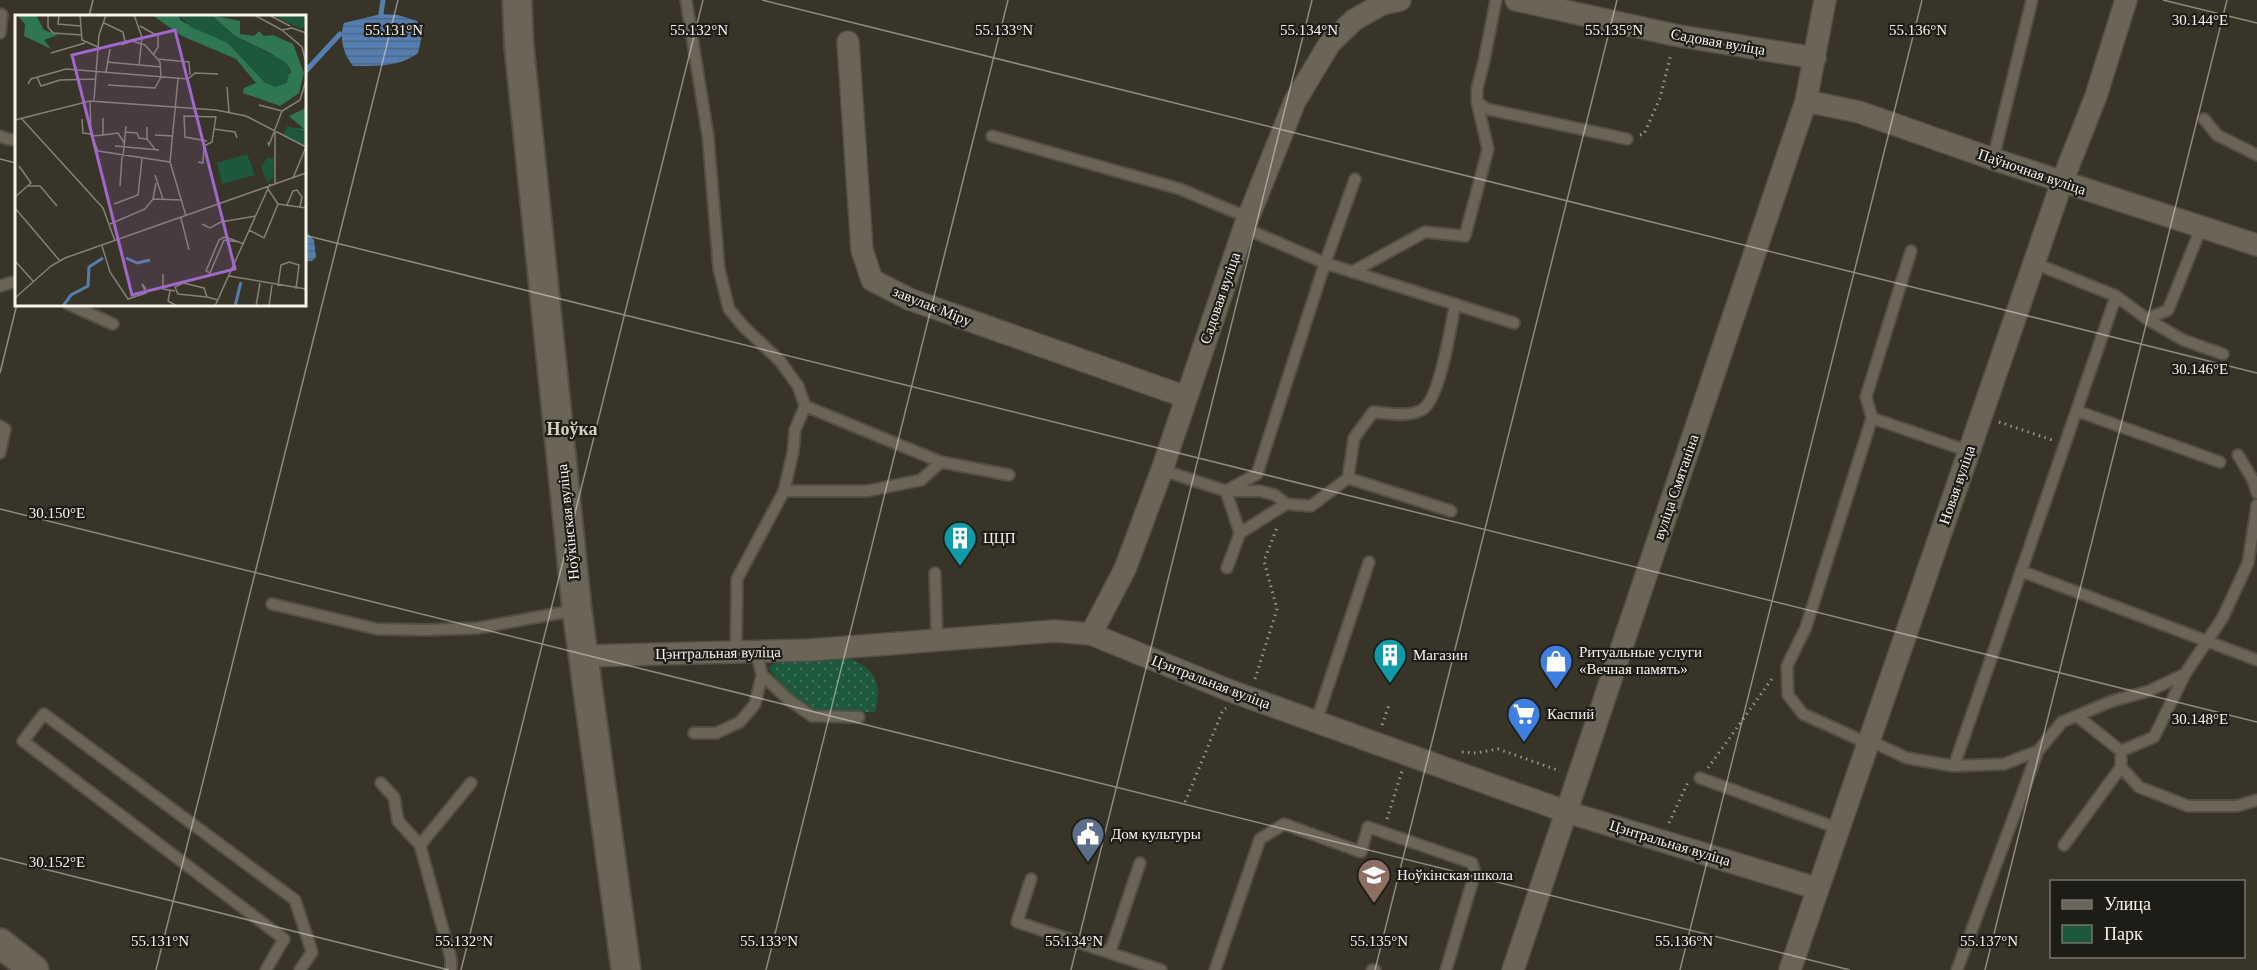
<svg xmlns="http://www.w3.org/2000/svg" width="2257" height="970" viewBox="0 0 2257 970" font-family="Georgia,serif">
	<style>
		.green { fill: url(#green-dots) }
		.water { fill: url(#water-rules) }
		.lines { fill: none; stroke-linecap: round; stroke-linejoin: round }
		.stream { stroke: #547eb0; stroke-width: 5 }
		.lane-casing { stroke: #534f44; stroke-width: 14 }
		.street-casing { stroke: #534f44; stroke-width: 24 }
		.secondary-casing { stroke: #534f44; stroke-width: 32 }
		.path { stroke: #98958a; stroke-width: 3; stroke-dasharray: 1.5 4.5; stroke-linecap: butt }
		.lane { stroke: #6a6557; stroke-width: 10 }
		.street { stroke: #6a6557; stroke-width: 21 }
		.secondary { stroke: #6a6557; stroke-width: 28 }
		.ticks { fill: none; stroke: #f7f5ec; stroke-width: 1.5; stroke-opacity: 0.45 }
		.labels { text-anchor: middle; stroke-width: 4.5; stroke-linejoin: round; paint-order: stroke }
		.street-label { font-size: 15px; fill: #f7f5ec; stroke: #1d1c16 }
		.poi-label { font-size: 15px; fill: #f7f5ec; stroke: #1d1c16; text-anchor: start }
		.quarter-label { font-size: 18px; font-weight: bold; fill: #d5d0c0; stroke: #1d1c16 }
		.inset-river { fill: none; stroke: #547eb0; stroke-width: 3 }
		.inset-road { fill: none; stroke: #848176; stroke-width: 1.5 }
		.view { fill: #a068cc; fill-opacity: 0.15; stroke: #a068cc; stroke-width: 3 }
		.inset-edge { fill: none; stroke: #f7f5ec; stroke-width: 3 }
		.ticks-label { font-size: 15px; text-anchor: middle; fill: #f7f5ec; stroke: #1d1c16; stroke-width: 4.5; stroke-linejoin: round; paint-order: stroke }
	</style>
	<defs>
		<pattern id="green-dots" width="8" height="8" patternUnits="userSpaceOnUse" patternTransform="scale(1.5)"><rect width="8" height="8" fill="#1e583c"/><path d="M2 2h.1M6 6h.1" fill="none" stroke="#3f7158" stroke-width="1.8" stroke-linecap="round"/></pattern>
		<pattern id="water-rules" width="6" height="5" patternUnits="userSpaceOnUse" patternTransform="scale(1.5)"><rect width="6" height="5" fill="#547eb0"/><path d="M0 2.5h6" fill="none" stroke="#506781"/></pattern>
	</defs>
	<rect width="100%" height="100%" fill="#383427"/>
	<path class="green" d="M849 659C877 668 882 686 875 712H812L792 697 768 668 777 662Z"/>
	<path class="water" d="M381 14 398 15 417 21 422 36 418 53C400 67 375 66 353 66 343 54 339 37 344 23Z
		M308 234 314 240 316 257 312 261H305V235Z"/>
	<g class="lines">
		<path class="stream" d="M381 14 383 0
			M304 73 340 34"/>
		<defs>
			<path id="lane" d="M686 0 708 136 719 269 729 309 744 327 780 361 798 386 805 406 941 462
				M1496 0 1484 61 1477 89V102L1487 109 1627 139
				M0 14 2 15 0 33
				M2204 119 2217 135 2257 155
				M0 136 7 139 16 140
				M992 136 1180 189 1249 218
				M1993 159 2032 0
				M1244 228 1325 263 1514 323
				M2034 263 2116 296 2147 319 2183 340 2223 354
				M1352 272 1425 232 1465 236 1488 149 1477 102
				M0 286 13 282 16 283
				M68 304 113 324
				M2147 319 2168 310 2201 228
				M2077 411 2220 462
				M1872 418 1968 451
				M0 426 5 429 0 453
				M2238 455 2253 480 2257 493
				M1162 470 1226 491H1260L1275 495 1286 504 1311 506 1348 478 1451 511
				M1348 478 1354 438 1373 412C1388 413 1410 418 1423 409 1440 398 1451 326 1455 304
				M784 491H867L921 480 941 462 1009 475
				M1226 491 1257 474 1325 263 1355 179
				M1226 491 1240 533 1227 568
				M1240 533 1286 504
				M2021 571 2257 660
				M935 573 937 640
				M272 604 377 629 426 630 478 628 576 610
				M736 652 737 579 784 491 793 452 795 430 805 406
				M762 675 789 700 812 716 859 717
				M2077 716 2121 751V767L2139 787 2188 806H2237L2257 800
				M1316 722 1369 562
				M694 733H716L740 722 755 704 762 675 756 652
				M1868 740 1907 758 1954 766 2004 764 2038 751 2062 722 2112 701 2149 691 2185 674 2223 617 2248 563 2257 505
				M1867 743 1803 714 1788 695 1787 666 1806 627 1872 418 1866 397 1911 251
				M2121 751 2154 737 2185 674
				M1954 766 2116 296
				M1700 778 1837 828
				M381 783 394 797 398 821 420 845
				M2064 845 2121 767
				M1031 879 1017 922 1161 970
				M1110 952 1140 863
				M266 970 284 939 23 741 44 714 295 900 312 952 300 970
				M451 970V959L420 845 471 783
				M1215 970 1260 839 1284 824 1361 852 1368 827 1472 863 1475 873 1446 970
				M1372 970H1375
				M1957 970 2038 751"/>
			<path id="street" d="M1516 0 1674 35 1815 58
				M848 42 862 250 872 280 909 299 1186 397
				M1806 101 1859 112 1993 159 2257 245
				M1091 634 1125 569 1162 470 1244 228 1295 101 1330 43 1354 20 1382 4 1400 0
				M582 656 810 650 1055 631 1091 634 1228 690 1567 812 1816 888
				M1513 970 1806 101 1825 0
				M1790 970 2062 182 2096 96 2126 0"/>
			<path id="secondary" d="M517 0 519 46 577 610 626 970
				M0 943 34 970"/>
		</defs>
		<use href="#lane" class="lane-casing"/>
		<use href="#street" class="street-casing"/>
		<use href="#secondary" class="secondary-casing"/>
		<path class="path" d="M1640 135 1644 134 1660 98 1671 54
			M1999 422 2052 440
			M1255 679 1277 609 1264 561 1278 525
			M1382 725 1389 705
			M1462 752 1476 753 1498 749 1560 771
			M1708 768 1774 676
			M1185 802 1223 710 1226 708
			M1387 819 1402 771
			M1669 823 1688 782"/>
		<use href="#lane" class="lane"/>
		<use href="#street" class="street"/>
		<use href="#secondary" class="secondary"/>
	</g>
	<path class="ticks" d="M762 0 2257 373M2163 0 2257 23M89 16 93 0M0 159 16 163M304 235 2257 722M0 373 17 304M0 509 1850 970M0 858 449 970M156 970 398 0M461 970 703 0M766 970 1008 0M1071 970 1312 0M1375 970 1617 0M1680 970 1922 0M1985 970 2227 0"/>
	<defs>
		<symbol id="building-pin" viewBox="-11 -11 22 30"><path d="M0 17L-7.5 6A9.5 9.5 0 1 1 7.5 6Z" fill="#0f9aa8" stroke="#1d1c16"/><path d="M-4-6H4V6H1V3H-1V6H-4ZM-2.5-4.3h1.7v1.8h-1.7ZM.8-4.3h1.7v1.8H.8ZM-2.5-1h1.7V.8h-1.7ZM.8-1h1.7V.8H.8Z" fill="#fff"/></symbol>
		<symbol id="shop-pin" viewBox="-11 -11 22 30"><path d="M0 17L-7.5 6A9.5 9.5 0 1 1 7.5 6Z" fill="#3f7fe0" stroke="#1d1c16"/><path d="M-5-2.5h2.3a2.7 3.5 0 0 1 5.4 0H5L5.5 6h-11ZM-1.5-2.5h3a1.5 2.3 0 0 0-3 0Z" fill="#fff"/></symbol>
		<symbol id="supermarket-pin" viewBox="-11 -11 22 30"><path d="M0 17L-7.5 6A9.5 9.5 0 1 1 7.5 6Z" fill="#3f7fe0" stroke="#1d1c16"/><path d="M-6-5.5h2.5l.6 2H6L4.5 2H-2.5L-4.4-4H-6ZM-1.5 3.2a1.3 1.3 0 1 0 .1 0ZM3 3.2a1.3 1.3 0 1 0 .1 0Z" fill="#fff"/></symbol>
		<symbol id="civic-pin" viewBox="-11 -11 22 30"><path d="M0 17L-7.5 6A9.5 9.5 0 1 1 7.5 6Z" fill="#5c6f8a" stroke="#1d1c16"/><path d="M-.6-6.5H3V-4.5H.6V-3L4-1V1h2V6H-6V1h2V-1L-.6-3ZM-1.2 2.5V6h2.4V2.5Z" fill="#fff"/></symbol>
		<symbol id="school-pin" viewBox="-11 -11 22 30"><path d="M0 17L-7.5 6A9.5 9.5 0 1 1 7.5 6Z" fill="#8d6e63" stroke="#1d1c16"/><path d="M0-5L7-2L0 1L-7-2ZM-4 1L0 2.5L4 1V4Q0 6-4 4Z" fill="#fff"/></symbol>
	</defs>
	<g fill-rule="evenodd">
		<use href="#building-pin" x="941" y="519" width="38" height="52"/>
		<use href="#building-pin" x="1371" y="636" width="38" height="52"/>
		<use href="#shop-pin" x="1537" y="642" width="38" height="52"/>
		<use href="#supermarket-pin" x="1505" y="695" width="38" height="52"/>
		<use href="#civic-pin" x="1069" y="815" width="38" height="52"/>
		<use href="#school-pin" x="1355" y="856" width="38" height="52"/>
	</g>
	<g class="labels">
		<g class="street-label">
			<text transform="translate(1718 42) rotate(10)" y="5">Садовая вуліца</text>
			<text transform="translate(2032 172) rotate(19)" y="5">Паўночная вуліца</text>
			<text transform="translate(1220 298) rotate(-71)" y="5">Садовая вуліца</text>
			<text transform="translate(932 306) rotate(22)" y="5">завулак Міру</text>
			<text transform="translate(1957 485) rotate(-71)" y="5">Новая вуліца</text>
			<text transform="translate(1676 487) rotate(-71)" y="5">вуліца Смятаніна</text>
			<text transform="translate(568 522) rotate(-96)" y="5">Ноўкінская вуліца</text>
			<text transform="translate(718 653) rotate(-1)" y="5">Цэнтральная вуліца</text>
			<text transform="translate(1211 682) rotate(21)" y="5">Цэнтральная вуліца</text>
			<text transform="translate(1670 843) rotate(17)" y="5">Цэнтральная вуліца</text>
		</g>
		<g class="poi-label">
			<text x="983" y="543">ЦЦП</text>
			<text x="1579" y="657">Ритуальные услуги<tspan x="1579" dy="17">«Вечная память»</tspan></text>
			<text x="1413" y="660">Магазин</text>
			<text x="1547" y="719">Каспий</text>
			<text x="1111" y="839">Дом культуры</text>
			<text x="1397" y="880">Ноўкінская школа</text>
		</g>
		<g class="quarter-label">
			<text x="572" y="435">Ноўка</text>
		</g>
	</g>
	<g transform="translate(15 15)">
		<rect width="291" height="291" fill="#383427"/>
		<path d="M258 0H291V10L286 14ZM252 143H259L258 163 252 167 246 152Z" fill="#1e583c"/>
		<path d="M2 0H21L29 15 43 20 29 25 36 34 9 21 10 9ZM137 0H163L166 6 213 28 250 67 276 58 275 53 257 39 220 21 196 0 225 6V19L239 21 244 16 249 21 258 20 278 29 289 58 284 78 265 91 228 78 229 73 241 68 221 44 167 21ZM291 93 290 103 291 120 279 113 289 114 274 101Z" fill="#2f7653"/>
		<path d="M163 0H196L220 21 269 46 275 53 272 68 260 72 250 68 213 28 176 12Z" fill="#1e583c"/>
		<path d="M272 111 291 116V132L268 121Z" fill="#1e583c"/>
		<path d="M232 139 240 160 207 169 202 148Z" fill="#1e583c"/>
		<path class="inset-river" d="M111 243 122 248 135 245M48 291 56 280 73 271 74 252 88 243M220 291 226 267"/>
		<path class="inset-road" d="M33 0V12L38 18 67 20M44 0 43 9 66 11M65 0 67 25 83 32M119 0 127 22 124 50M239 0 267 15M254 0 275 11M89 8 108 17 110 27M125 11 143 21V32L138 40M291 18 277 13 267 15 287 32 291 48M106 30 117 26 130 30 145 47 146 62M36 38 70 28M142 44 174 47 175 60M92 47 146 52M91 57 95 34M22 62 26 71 45 65 81 64M163 64 155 147 171 201M13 69 16 64 51 54 173 64 180 58 203 59M93 70 140 73 146 62M212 72 214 97M79 85 84 20 91 0M75 86 76 119 83 136 155 147M244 90 267 96M6 103 88 193 100 226M67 104 68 118 76 119M0 105 75 86 201 95 231 101 291 132M132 112V124L140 134M199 114 220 117 222 123M110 117 122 118 124 123 132 124M88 120 103 118 110 129M140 120 158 121M77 121 88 120V103M192 126 170 122 169 101 201 102M253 127 254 130 267 96 285 85 291 65M100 131 144 135M108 142 111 111M183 147 188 148 189 131 197 127 201 101M140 160 148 184M278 163 291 132M260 168V117M14 171H25L42 191M105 171 107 142M0 182 16 168 4 151M138 184 166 185M99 189 123 180 127 144M263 189 291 193M272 190 278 176 282 175 287 182 285 192M0 193 45 246M166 203 174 235M95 209 130 194 138 184 141 168M187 209 195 213 206 207 241 201M234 215 249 223 263 189 253 174M225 227 209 225 195 258 191 256 204 225 209 222 216 224 229 229M87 231 95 257 113 284 131 278 127 269 131 274M0 246 18 266M148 259V274L160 276M214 261 291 274M263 271 266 250 274 247 284 250 281 274M155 276 153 286 162 291M192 282 163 279 160 272 168 268 189 273 192 282 203 285M0 283 36 251 50 243 291 158M200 291 255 169M241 291 245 268M254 291 257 270"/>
		<path class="view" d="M160 15 220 254 117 280 57 40Z"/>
		<rect width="291" height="291" class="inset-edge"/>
	</g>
	<g class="ticks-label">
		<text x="2200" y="25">30.144°E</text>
		<text x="1614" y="35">55.135°N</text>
		<text x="394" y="35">55.131°N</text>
		<text x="699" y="35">55.132°N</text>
		<text x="1004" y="35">55.133°N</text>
		<text x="1309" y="35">55.134°N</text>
		<text x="1918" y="35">55.136°N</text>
		<text x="2200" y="374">30.146°E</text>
		<text x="57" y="518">30.150°E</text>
		<text x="2200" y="724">30.148°E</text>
		<text x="57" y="867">30.152°E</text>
		<text x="160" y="946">55.131°N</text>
		<text x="464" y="946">55.132°N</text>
		<text x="769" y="946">55.133°N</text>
		<text x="1074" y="946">55.134°N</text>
		<text x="1379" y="946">55.135°N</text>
		<text x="1684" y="946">55.136°N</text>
		<text x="1989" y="946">55.137°N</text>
	</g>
	<rect x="2050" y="880" width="195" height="78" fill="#1d1c16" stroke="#74736c" stroke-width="1.5"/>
	<rect x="2062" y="900" width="30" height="9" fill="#6a6557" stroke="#74736c" stroke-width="1.5"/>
	<text x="2104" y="910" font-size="18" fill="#f7f5ec">Улица</text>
	<rect x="2062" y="925" width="30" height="18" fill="#1e583c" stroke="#74736c" stroke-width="1.5"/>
	<text x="2104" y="940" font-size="18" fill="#f7f5ec">Парк</text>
</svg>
